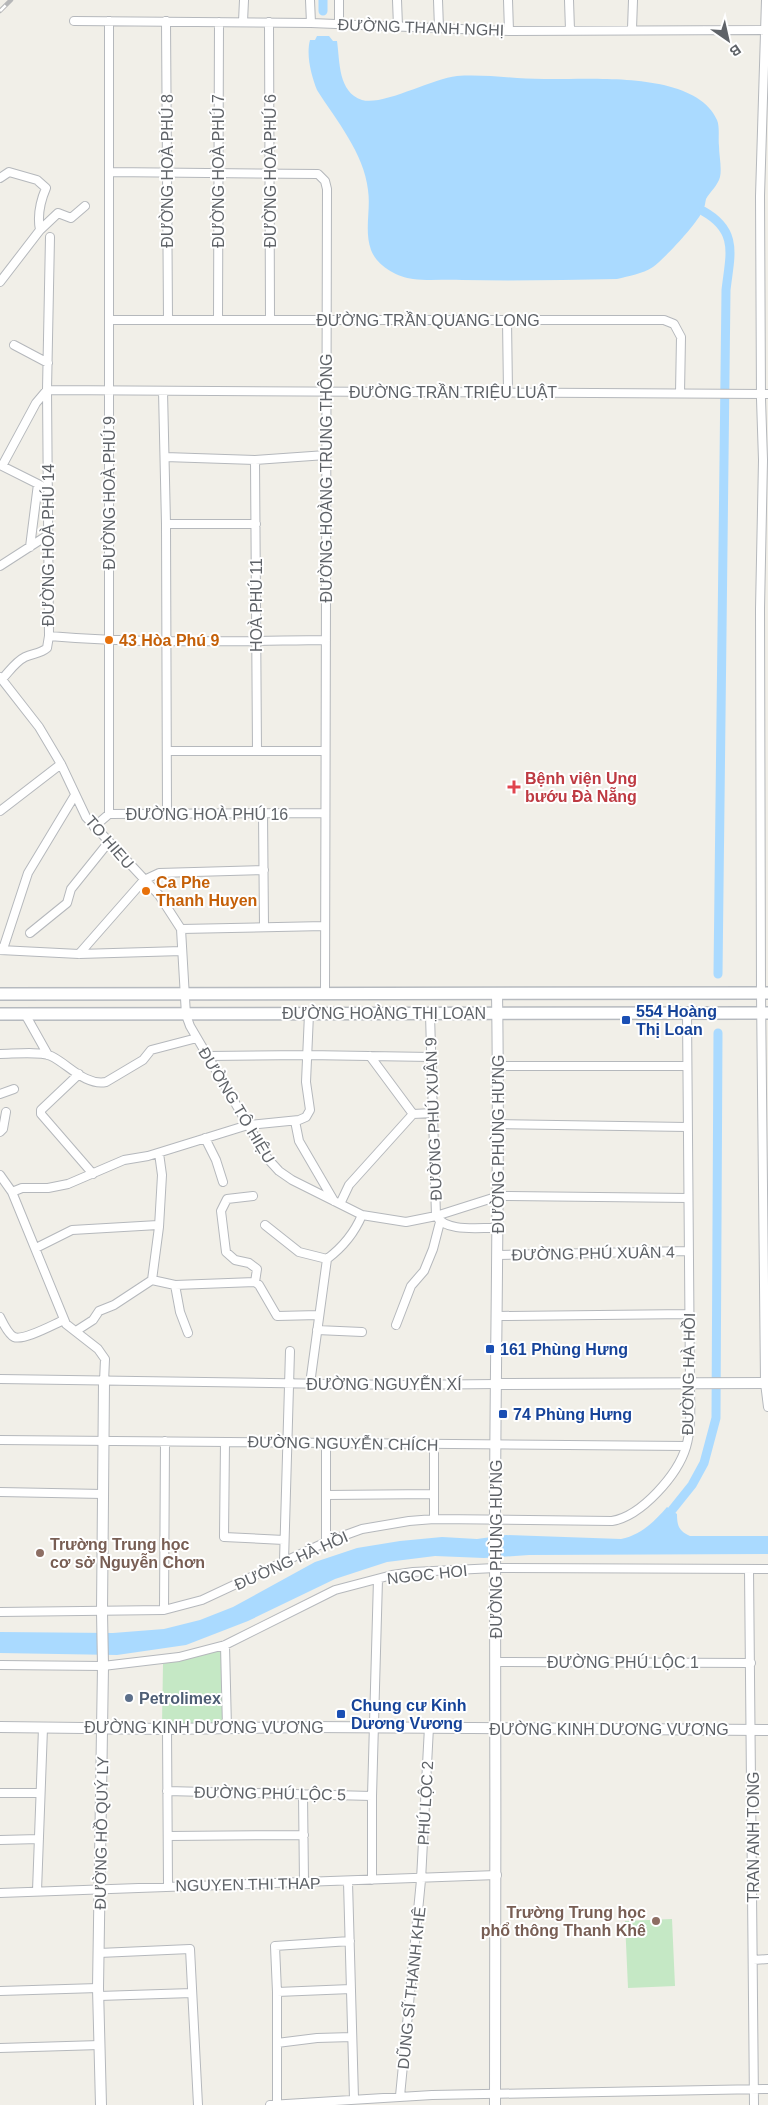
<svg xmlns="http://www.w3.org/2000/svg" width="768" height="2105" viewBox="0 0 768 2105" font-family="Arial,sans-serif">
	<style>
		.green { fill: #c5e8c5 }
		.water { fill: #aadaff }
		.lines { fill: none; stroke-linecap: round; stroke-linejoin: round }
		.canal { stroke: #aadaff; stroke-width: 9 }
		.minor-casing { stroke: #b5b8bc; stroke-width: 10 }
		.tertiary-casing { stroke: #b5b8bc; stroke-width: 12 }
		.secondary-casing { stroke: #b6babf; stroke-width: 14 }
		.minor { stroke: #fff; stroke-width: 8 }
		.tertiary { stroke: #fff; stroke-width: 10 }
		.secondary { stroke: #fff; stroke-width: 11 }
		.rail-casing { stroke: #b6b7b8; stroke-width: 4.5 }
		.rail { stroke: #fff; stroke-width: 2.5; stroke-dasharray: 8; stroke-linecap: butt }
		.food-dot { fill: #e8710a; stroke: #fff; stroke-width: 2 }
		.health-dot { fill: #e0444e; stroke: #fff; stroke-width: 2 }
		.transit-dot { fill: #1a4fb4; stroke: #fff; stroke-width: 2 }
		.education-dot { fill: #8d6e63; stroke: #fff; stroke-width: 2 }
		.service-dot { fill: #5c6f8a; stroke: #fff; stroke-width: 2 }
		.labels { text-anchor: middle; stroke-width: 4; stroke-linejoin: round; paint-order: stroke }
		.street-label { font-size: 16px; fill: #5f6368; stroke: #fff }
		.food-label { font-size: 16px; font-weight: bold; fill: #c56008; stroke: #fff; text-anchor: start }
		.health-label { font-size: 16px; font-weight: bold; fill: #be3a42; stroke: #fff; text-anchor: start }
		.transit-label { font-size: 16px; font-weight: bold; fill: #164399; stroke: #fff; text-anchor: start }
		.education-label { font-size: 16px; font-weight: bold; fill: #785e54; stroke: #fff; text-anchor: start }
		.service-label { font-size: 16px; font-weight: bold; fill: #4e5e75; stroke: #fff; text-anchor: start }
	</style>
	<rect width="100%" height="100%" fill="#f1efe8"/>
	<path class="green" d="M225 1645 227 1728 162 1725 163 1664Z
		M672 1919 675 1986 628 1988 625 1921Z"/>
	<path class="water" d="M317 36H329L333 41H337C340 62 338 92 362 100 383 106 431 79 457 76 486 74 515 79 544 79 589 80 695 70 717 120 720 127 718 139 719 146 719 155 722 168 720 177 718 185 710 192 706 199 705 203 705 207 703 210 697 224 665 258 653 267 642 274 629 276 617 279 565 280 514 281 462 280 446 279 429 281 413 279 397 277 377 266 371 250 364 230 371 210 368 190 364 153 336 120 317 90 311 75 306 55 310 40H315Z
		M667 1507 677 1514C677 1526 679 1531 690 1536H768V1554L529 1555 484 1558 435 1556 387 1562 335 1579 248 1621 186 1645 117 1655 0 1653V1632L113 1633 164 1629 200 1620 233 1607 315 1562 357 1548 400 1541 442 1537 477 1539 506 1535 621 1539C641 1535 654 1522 667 1507Z"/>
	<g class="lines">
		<path class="canal" d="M323 0V11
			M703 211C739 231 730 255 726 290L718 974
			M672 1510 692 1485 704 1463 716 1418 718 1033"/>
		<defs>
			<path id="minor" d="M310 0 311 23
				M397 0 398 26
				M438 0 439 28
				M508 0 509 31
				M569 0 570 30
				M766 0 760 196 761 399 763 460 760 609 761 993 765 1383 768 1407
				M74 21 311 23 509 31 768 30
				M166 21 168 320
				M243 22 244 0
				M269 22 270 320
				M339 24V0
				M632 29 633 0
				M109 172 318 174 325 181 327 189 325 994
				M0 178 9 172 37 180 46 188C40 202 37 215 40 230L0 282
				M40 230 58 213 71 218 85 206
				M50 237 47 390 49 636C141 644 233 641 326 640
				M110 320H664L674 324 681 337 680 393
				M218 320 219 22
				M507 320 508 392
				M14 345 48 363
				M163 391 166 524 167 814
				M165 457 255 460 326 455
				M255 460 257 751
				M48 489 2 466 36 403 47 390 768 394
				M166 524H256
				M30 547 38 484
				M0 566 48 535
				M0 677 39 727 61 764 86 817 159 895 181 929 186 1015 190 1026 268 1159 279 1171 292 1180 362 1215 406 1222 436 1216 499 1196 688 1198
				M2 679C9 672 15 662 25 657 33 653 40 654 47 648L49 636
				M167 751H325
				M0 811 61 764
				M263 813 264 927
				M109 814V21
				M94 827 109 814 325 813
				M181 929 325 926
				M30 933 67 903 71 889 108 843
				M0 950 79 954 182 951
				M0 950 4 946 28 873 75 795
				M79 954 144 880 159 873 264 870
				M25 1014 48 1055
				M430 1015 436 1216C447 1233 480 1227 499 1228
				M0 1054C13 1054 40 1051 51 1056 68 1064 85 1086 106 1082L143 1060 151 1050 197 1038
				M208 1056 307 1055 431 1057
				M498 1066H687
				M79 1074 41 1110V1114L93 1174
				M0 1094 14 1089
				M413 1114 433 1113
				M295 1121 299 1141 334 1201
				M499 1124 687 1127
				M0 1132 3 1129 6 1112
				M205 1138 216 1160 223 1182
				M159 1153 162 1175 159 1227 152 1280 175 1285 255 1282 259 1285 277 1316 319 1315
				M0 1175 12 1192 66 1324 98 1349 105 1359 104 1382
				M12 1192 22 1188H48L68 1184 124 1160 148 1156 248 1125 299 1120 306 1117 310 1110 306 1082 309 1014
				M253 1196 227 1199 221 1211 226 1252 235 1260 249 1263 257 1269 255 1282
				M340 1204 349 1185 413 1114 370 1056
				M265 1225 299 1252 327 1259
				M36 1248 72 1230 158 1225
				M498 1255 689 1251
				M175 1285 180 1312 188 1333
				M498 1316 690 1314
				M0 1317C3 1323 8 1334 14 1337 24 1341 54 1324 64 1320
				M396 1325 411 1286 424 1271 433 1249 440 1222
				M317 1330 362 1332
				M76 1331 93 1320 99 1311 114 1305 152 1280
				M0 1379 398 1385 497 1384
				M310 1384 327 1259C343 1247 354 1234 362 1215
				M0 1440 686 1446
				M225 1442 224 1537 284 1540
				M0 1492 103 1494
				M326 1495 434 1494
				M434 1519V1444
				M326 1542V1443
				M284 1561 290 1351
				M749 1569 754 2105
				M164 1610 165 1441
				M0 1612 164 1610 202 1600 326 1542 362 1529 409 1521 434 1519 612 1521C642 1516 678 1474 686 1447 692 1427 690 1405 690 1385L687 1013
				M225 1645 227 1728
				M496 1662 751 1663
				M0 1665 103 1666 179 1657 225 1645 335 1590 392 1575 413 1572 495 1568 768 1569
				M167 1729 168 1886
				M167 1791 372 1796
				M0 1793H40
				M303 1794 304 1883
				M168 1836 304 1835
				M0 1840 39 1839
				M372 1880V1796L378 1579
				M348 1882 354 2099
				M37 1891 43 1728
				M0 1893 497 1875
				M99 1953 190 1949 198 2105
				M753 1960 768 1959
				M0 1991 98 1988
				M277 1992 351 1989
				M99 1996 192 1993
				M277 2043 317 2038 352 2037
				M0 2048 100 2045
				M400 2096 421 1880 429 1727
				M270 2105 432 2095 768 2089
				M277 2105V1992L275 1946 350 1941"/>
			<path id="tertiary" d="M497 1384 768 1383
				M0 1727 167 1729 312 1727 768 1730
				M101 2105 98 1988 103 1666 102 1612 104 1382
				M495 2105C496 1913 495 1722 495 1530 495 1351 500 1172 497 994"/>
			<path id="secondary" d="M0 994 768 993
				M0 1014 768 1013"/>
		</defs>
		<use href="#minor" class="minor-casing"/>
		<use href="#tertiary" class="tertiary-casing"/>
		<use href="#secondary" class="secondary-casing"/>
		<use href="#minor" class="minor"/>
		<use href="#tertiary" class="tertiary"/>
		<use href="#secondary" class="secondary"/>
		<defs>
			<path id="rail" d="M0 11 11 0"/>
		</defs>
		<use href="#rail" class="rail-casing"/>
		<use href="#rail" class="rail"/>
	</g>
	<g class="food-dot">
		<circle cx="109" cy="640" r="5"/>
		<circle cx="146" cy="891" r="5"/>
	</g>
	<path class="health-dot" d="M511.5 779.5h5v5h5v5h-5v5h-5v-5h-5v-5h5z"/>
	<g class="transit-dot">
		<rect x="621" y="1015" width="10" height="10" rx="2.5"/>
		<rect x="485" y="1344" width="10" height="10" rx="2.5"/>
		<rect x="498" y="1409" width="10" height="10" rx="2.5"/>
		<rect x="336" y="1709" width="10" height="10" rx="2.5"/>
	</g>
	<g class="education-dot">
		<circle cx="40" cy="1553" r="5"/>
		<circle cx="656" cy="1921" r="5"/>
	</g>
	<circle class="service-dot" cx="129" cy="1698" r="5"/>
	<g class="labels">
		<g class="street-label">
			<text transform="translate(421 27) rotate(2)" y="6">ĐƯỜNG THANH NGHỊ</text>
			<text transform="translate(167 171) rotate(-90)" y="6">ĐƯỜNG HOÀ PHÚ 8</text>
			<text transform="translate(218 171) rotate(-90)" y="6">ĐƯỜNG HOÀ PHÚ 7</text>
			<text transform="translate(270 171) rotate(-90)" y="6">ĐƯỜNG HOÀ PHÚ 6</text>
			<text x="428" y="326">ĐƯỜNG TRẦN QUANG LONG</text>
			<text x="453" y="398">ĐƯỜNG TRẦN TRIỆU LUẬT</text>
			<text transform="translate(326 478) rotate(-90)" y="6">ĐƯỜNG HOÀNG TRUNG THÔNG</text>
			<text transform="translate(109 493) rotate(-90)" y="6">ĐƯỜNG HOÀ PHÚ 9</text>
			<text transform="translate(48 545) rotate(-90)" y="6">ĐƯỜNG HOÀ PHÚ 14</text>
			<text transform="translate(256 605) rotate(-90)" y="6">HOÀ PHÚ 11</text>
			<text x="207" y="820">ĐƯỜNG HOÀ PHÚ 16</text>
			<text transform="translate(110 842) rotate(49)" y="6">TO HIEU</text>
			<text x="384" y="1019">ĐƯỜNG HOÀNG THỊ LOAN</text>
			<text transform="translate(237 1105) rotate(59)" y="6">ĐƯỜNG TÔ HIỆU</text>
			<text transform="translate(433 1119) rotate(-92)" y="6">ĐƯỜNG PHÚ XUÂN 9</text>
			<text transform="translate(498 1144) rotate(-90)" y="6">ĐƯỜNG PHÙNG HƯNG</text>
			<text transform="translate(593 1253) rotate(-1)" y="6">ĐƯỜNG PHÚ XUÂN 4</text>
			<text transform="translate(688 1374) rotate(-89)" y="6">ĐƯỜNG HÀ HỒI</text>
			<text x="384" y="1390">ĐƯỜNG NGUYỄN XÍ</text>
			<text transform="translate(343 1443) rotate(1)" y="6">ĐƯỜNG NGUYỄN CHÍCH</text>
			<text transform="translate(496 1549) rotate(-90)" y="6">ĐƯỜNG PHÙNG HƯNG</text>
			<text transform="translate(291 1560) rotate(-24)" y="6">ĐƯỜNG HÀ HỒI</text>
			<text transform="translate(427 1574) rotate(-6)" y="6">NGOC HOI</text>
			<text x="623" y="1668">ĐƯỜNG PHÚ LỘC 1</text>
			<text x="204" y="1733">ĐƯỜNG KINH DƯƠNG VƯƠNG</text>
			<text x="609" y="1735">ĐƯỜNG KINH DƯƠNG VƯƠNG</text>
			<text transform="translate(270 1793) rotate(1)" y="6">ĐƯỜNG PHÚ LỘC 5</text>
			<text transform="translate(425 1803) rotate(-87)" y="6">PHÚ LỘC 2</text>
			<text transform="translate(101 1833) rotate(-89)" y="6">ĐƯỜNG HỒ QUÝ LY</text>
			<text transform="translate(753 1837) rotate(-90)" y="6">TRAN ANH TONG</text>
			<text transform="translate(248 1884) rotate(-1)" y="6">NGUYEN THI THAP</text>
			<text transform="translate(411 1988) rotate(-84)" y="6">DŨNG SĨ THANH KHÊ</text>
		</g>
		<g class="food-label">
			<text x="119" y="646">43 Hòa Phú 9</text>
			<text x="156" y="888">Ca Phe<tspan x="156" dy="18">Thanh Huyen</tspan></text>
		</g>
		<g class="health-label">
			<text x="525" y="784">Bệnh viện Ung<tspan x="525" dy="18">bướu Đà Nẵng</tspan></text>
		</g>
		<g class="transit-label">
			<text x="636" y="1017">554 Hoàng<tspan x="636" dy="18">Thị Loan</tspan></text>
			<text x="500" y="1355">161 Phùng Hưng</text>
			<text x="513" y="1420">74 Phùng Hưng</text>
			<text x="351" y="1711">Chung cư Kinh<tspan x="351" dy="18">Dương Vương</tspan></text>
		</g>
		<g class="education-label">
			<text x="50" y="1550">Trường Trung học<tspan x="50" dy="18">cơ sở Nguyễn Chơn</tspan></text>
			<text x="646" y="1918" text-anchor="end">Trường Trung học<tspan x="646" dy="18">phổ thông Thanh Khê</tspan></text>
		</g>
		<g class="service-label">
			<text x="139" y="1704">Petrolimex</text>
		</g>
	</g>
	<g transform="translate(728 40) rotate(146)" stroke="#ffffff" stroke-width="4" paint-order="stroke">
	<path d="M0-4L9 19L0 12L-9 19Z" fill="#5f6368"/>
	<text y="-8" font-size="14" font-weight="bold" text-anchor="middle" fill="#5f6368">B</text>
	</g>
</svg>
